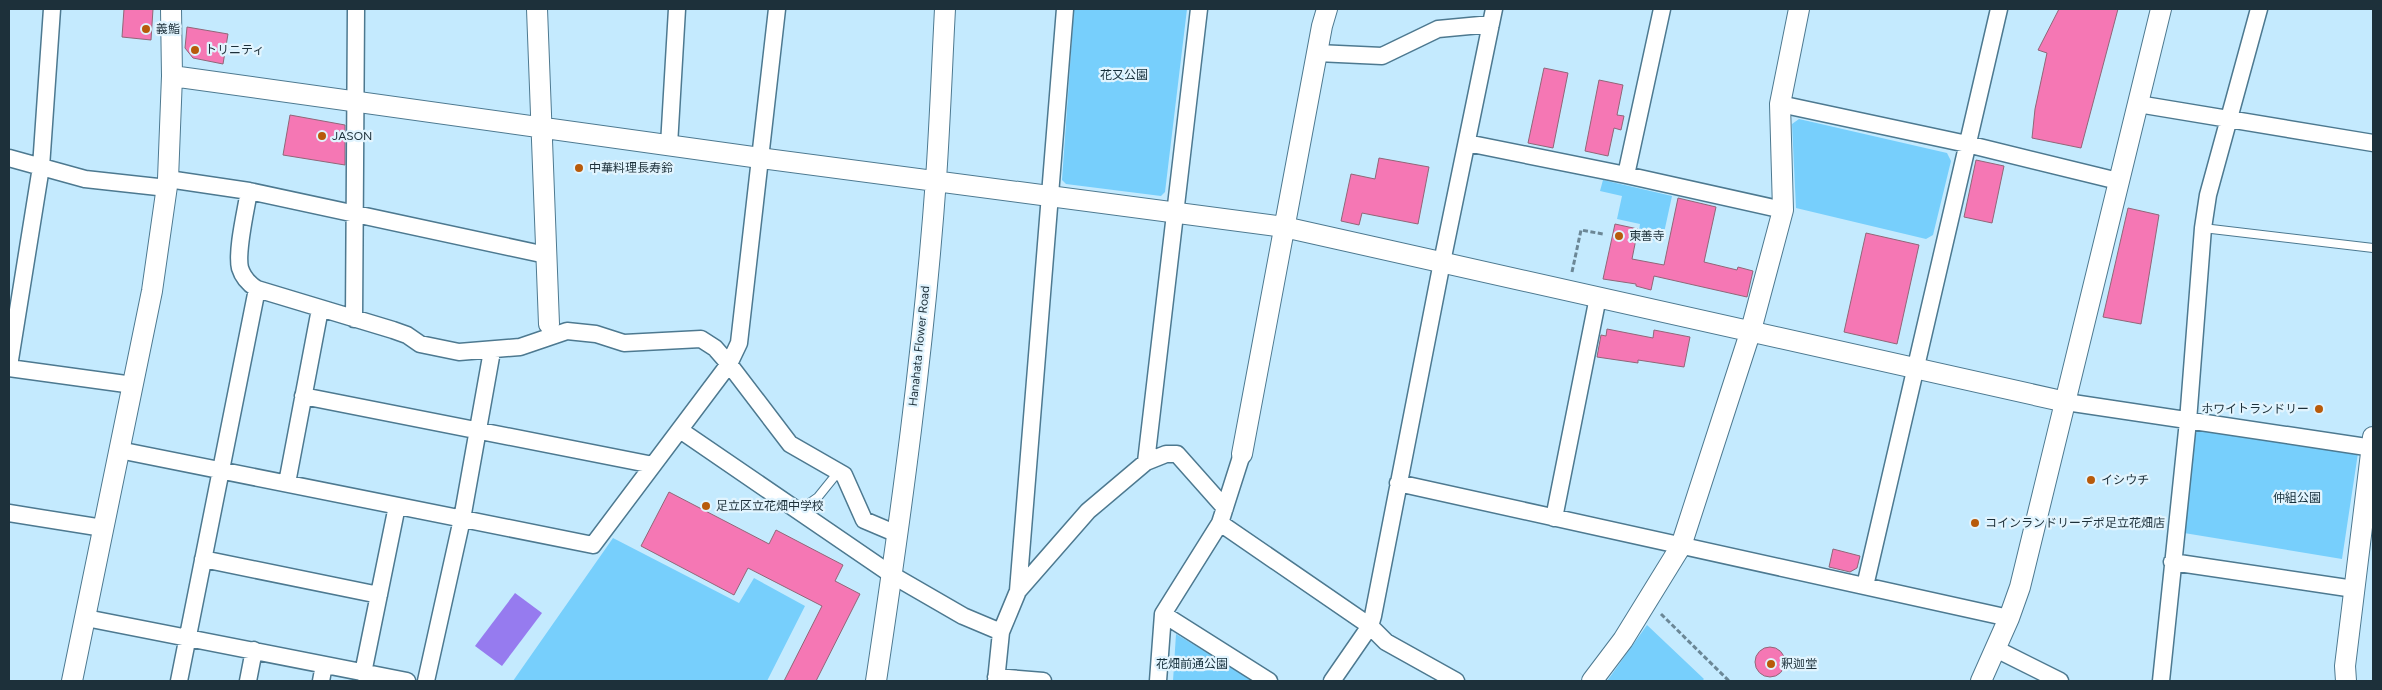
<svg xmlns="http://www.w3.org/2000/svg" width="2382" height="690" viewBox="0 0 2382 690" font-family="Figtree,'Noto Sans JP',sans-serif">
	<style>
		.green { fill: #77cffc }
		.water { fill: #967bef }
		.building { fill: #f577b4; stroke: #916678 }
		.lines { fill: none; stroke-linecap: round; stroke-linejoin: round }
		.service-casing { stroke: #4d7990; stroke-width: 10 }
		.minor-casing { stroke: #4d7990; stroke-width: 19 }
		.tertiary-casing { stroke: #4d7990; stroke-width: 22 }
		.path { stroke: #6b8796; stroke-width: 3; stroke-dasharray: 5 2.5; stroke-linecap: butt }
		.service { stroke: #fff; stroke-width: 8 }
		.minor { stroke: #fff; stroke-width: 16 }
		.tertiary { stroke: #fff; stroke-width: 20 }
		.poi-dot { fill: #b85a0a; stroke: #e1f4fe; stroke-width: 2 }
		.labels { text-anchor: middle; stroke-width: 4.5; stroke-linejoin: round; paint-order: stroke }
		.poi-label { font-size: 12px; fill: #1d303a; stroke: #e1f4fe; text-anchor: start }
		.park-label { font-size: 12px; fill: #142e3a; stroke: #e1f4fe }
		.street-label { font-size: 12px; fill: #1d303a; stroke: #e1f4fe }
	</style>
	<rect width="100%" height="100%" fill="#c4eafe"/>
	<path class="green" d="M1074 9H1187L1165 192 1161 196 1066 184 1062 180Z
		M1799 119 1947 153 1951 161 1933 235 1926 239 1796 208 1792 124Z
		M1603 180 1672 196 1662 242 1638 237 1640 224 1617 219 1622 196 1600 191Z
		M2201 430 2358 453 2342 559 2184 533 2192 435Z
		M613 538 739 603 754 578 805 606 767 681H513Z
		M1647 625 1704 679 1702 681H1607Z
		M1176 634 1254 681H1173Z"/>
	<path class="water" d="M515 593 542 613 502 666 475 646Z"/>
	<path class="building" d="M124 9H153L151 40 122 37Z
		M2059 9H2118L2081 148 2032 138 2035 109 2047 53 2038 50Z
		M187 27 228 34 223 64 193 58 185 48Z
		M1544 68 1568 73 1553 148 1528 143Z
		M1599 80 1623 85 1617 115 1624 116 1621 130 1614 128 1608 156 1585 151Z
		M290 115 345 125V165L283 155Z
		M1379 158 1429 167 1418 224 1362 213 1359 225 1341 221 1351 174 1375 179Z
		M1976 160 2004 166 1992 223 1964 217Z
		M1678 198 1716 207 1704 262 1737 270 1738 267 1753 271 1747 297 1654 276 1651 290 1636 286V284L1603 279 1615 224 1638 229 1632 259 1664 265Z
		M2128 208 2159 215 2141 324 2103 317Z
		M1866 233 1919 245 1897 344 1844 332Z
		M1607 329 1653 338 1654 330 1690 337 1684 367 1638 360V363L1597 357 1601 335 1606 336Z
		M669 492 769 544 776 530 843 565 835 581 860 594 816 681H784L822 606 748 568 734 595 641 546Z
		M1833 549 1860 556 1857 568 1850 572 1829 567Z
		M1755 662a15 15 0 1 1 30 0a15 15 0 1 1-30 0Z"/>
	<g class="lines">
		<defs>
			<path id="service" d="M2203 228 2373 248
				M798 511 818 497 839 471"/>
			<path id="minor" d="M1317 53 1382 56 1438 29 1491 24
				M1780 104 1967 144 2118 181
				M2138 104 2373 143
				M1467 143 1626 175 1783 210
				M669 145 677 9
				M9 158 85 179 167 188
				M1626 175 1662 9
				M168 179 249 191 546 255
				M249 191C246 210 236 251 240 268 243 278 249 284 257 289L393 330 407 335 420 344 459 352 520 347 567 331 596 334 624 343 701 339 715 348 729 364 790 444 844 475 864 520 897 534
				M354 319 356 9
				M9 366 41 167 52 9
				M9 368 133 385
				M303 396 653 465
				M2066 402 2373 448
				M680 430 892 575 963 616 1001 632
				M119 450 593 545 729 364 739 343 777 9
				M1146 462 1199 9
				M287 483 320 309
				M1398 483 2009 618
				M9 513 103 528
				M1554 518 1598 297
				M1220 523 1370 626 1386 642 1456 681
				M203 559 379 595
				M2172 562 2354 589
				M1865 586 1999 9
				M1018 591 1065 9
				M1163 614 1269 681
				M86 618 407 681
				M1996 649 2060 681
				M363 673 397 506
				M996 677 1043 681
				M179 681 257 289
				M248 681 254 650
				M321 681 324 665
				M426 681 462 519 492 351
				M996 681 1001 632 1018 591 1088 511 1146 462 1166 454H1177L1225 508
				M1158 681 1163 614 1220 523 1242 454
				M1332 681 1370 626 1373 616 1442 262 1494 9
				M2161 681 2188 421 2203 228 2208 195 2259 9"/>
			<path id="tertiary" d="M537 9 549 324
				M172 76 760 158 1284 227 2066 402
				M1242 454 1322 26 1327 9
				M72 681 152 291 168 179 172 76 171 9
				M876 681C901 515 924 347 936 179 940 122 942 65 945 9
				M1592 681 1623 640 1681 546 1751 330 1783 210 1780 104 1799 9
				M1981 681 2009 618 2020 587 2161 9
				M2346 681 2345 666 2373 437"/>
		</defs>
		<use href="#service" class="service-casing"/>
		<use href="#minor" class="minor-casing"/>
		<use href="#tertiary" class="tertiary-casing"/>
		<path class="path" d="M1572 272 1581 230 1603 234
			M1661 614 1729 681"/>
		<use href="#service" class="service"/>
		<use href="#minor" class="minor"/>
		<use href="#tertiary" class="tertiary"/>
	</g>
	<g class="poi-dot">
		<circle cx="146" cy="29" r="5"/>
		<circle cx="195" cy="50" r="5"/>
		<circle cx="322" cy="136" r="5"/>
		<circle cx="579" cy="168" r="5"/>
		<circle cx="1619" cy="236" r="5"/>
		<circle cx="2319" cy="409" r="5"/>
		<circle cx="2091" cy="480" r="5"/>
		<circle cx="706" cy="506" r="5"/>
		<circle cx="1975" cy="523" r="5"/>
		<circle cx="1771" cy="664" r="5"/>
	</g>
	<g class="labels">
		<g class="poi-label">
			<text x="156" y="33">義鮨</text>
			<text x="205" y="54">トリニティ</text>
			<text x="332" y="140">JASON</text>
			<text x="589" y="172">中華料理長寿鈴</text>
			<text x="1629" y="240">東善寺</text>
			<text x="2309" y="413" text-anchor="end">ホワイトランドリー</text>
			<text x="2101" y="484">イシウチ</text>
			<text x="716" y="510">足立区立花畑中学校</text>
			<text x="1985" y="527">コインランドリーデポ足立花畑店</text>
			<text x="1781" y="668">釈迦堂</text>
		</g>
		<g class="park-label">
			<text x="1124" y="79">花又公園</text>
			<text x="2297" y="502">仲組公園</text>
			<text x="1192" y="668">花畑前通公園</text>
		</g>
		<g class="street-label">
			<text transform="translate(919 346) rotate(-84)" y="4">Hanahata Flower Road</text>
		</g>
	</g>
	<rect width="2382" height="690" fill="none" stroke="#1d303a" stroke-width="20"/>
</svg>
